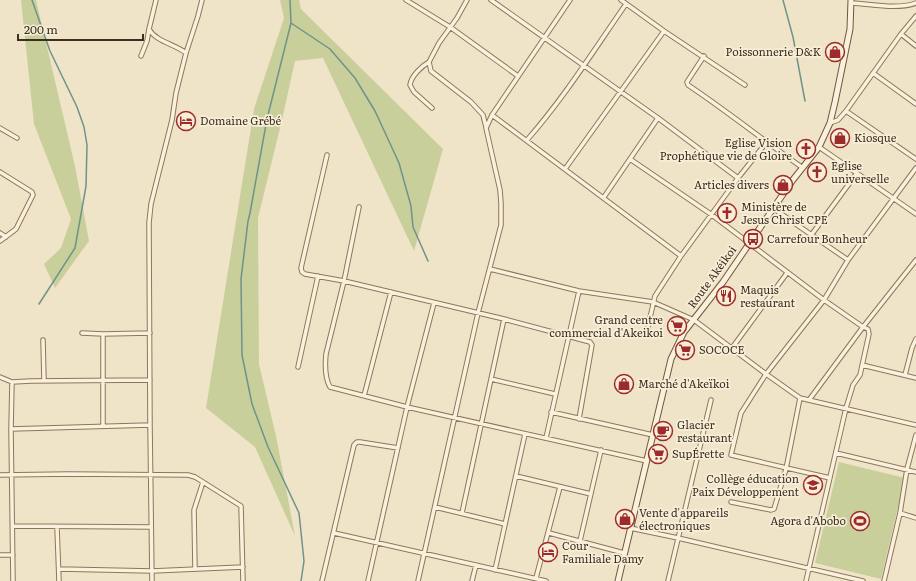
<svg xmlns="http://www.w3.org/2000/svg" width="916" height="581" viewBox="0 0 916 581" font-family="Literata,serif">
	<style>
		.green { fill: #c9cf9b }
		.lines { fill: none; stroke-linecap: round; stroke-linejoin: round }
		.stream { stroke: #6f938a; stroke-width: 1.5 }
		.street-casing { stroke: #8d765c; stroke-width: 5.5 }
		.secondary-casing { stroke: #6f573f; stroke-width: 7 }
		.street { stroke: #faf1dc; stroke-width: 3.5 }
		.secondary { stroke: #faf1dc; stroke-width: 5 }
		.labels { text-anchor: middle; stroke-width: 3.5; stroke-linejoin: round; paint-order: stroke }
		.poi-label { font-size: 11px; fill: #3d2e20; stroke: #f7eed8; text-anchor: start }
		.street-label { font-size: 11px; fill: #3d2e20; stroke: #f7eed8 }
	</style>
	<rect width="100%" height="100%" fill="#f0e4c8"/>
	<path class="green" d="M21 0H36L75 166 89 241 55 288 44 264 61 248 71 219 34 124Z
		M280 0H299L301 9 443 149 414 251 323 58 295 61 281 124 258 218 259 364 276 436 295 536 255 447 206 408 254 109 284 18Z
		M839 462 905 478 881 579 815 563Z"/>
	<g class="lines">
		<path class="stream" d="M32 0 50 51 77 107 84 127 87 145 86 186 75 248 39 304
			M290 0 291 23 267 119 250 213 248 221 241 279 242 355 252 404 268 447 299 513 304 561 301 581
			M783 0 793 37 805 101
			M291 23 330 49 355 78 375 111 399 163 411 206 413 227 428 261"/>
		<defs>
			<path id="street" d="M406 0 450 27 518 76
				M467 0 457 18 439 43 429 62 431 71 471 102 483 115 486 127
				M491 0 658 118 738 178
				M621 0 664 31 745 85
				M852 3C872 4 896 10 916 3
				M901 34 916 46
				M186 53 198 16 202 0
				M141 56 147 41 149 29
				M704 56 687 82 688 85C727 111 764 141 803 168
				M429 62C422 66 411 76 410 85L414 92 432 108
				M873 73 916 104
				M846 111 901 34 916 16
				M492 115 681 256 738 178 766 143
				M830 123 838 120 846 111 916 159
				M0 128 17 138
				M527 140C564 98 594 50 626 4
				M819 147 916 214
				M327 155 301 268 302 272 305 274 344 281 504 319 590 342 592 345 579 419
				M630 159 712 215 824 300 863 327 916 260
				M565 169 664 31
				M0 172 32 192 33 195 16 229 0 241
				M604 197 658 118
				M359 207 344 281 326 354C325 364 325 378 330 387L407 407 647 461
				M774 209 848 260
				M0 233 6 237
				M812 234 857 173
				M490 269 579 291 653 302 694 320 766 374 800 398 916 425
				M82 333 103 334V426
				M103 334 150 333
				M646 335 655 296 681 256
				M43 340 44 381
				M732 348 787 273
				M862 365 916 378
				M298 367 318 276
				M905 375 912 348 916 339
				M0 377 12 382 31 381 150 380
				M491 379 555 394
				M12 382 11 429 13 581
				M364 396 391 292
				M551 412 653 435
				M11 429 150 425
				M546 438 579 291
				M836 453 916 472
				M0 475 69 474 188 475 195 477 241 506 243 581
				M516 476 591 494
				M830 478 731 455 741 413 766 374 824 300 848 260 916 168
				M731 502 771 510 774 509 786 469 800 398
				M435 507 505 524
				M462 513 504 319
				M900 513 916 518
				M13 526 151 527
				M57 527 59 581
				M630 528 678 538 863 581
				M334 533 546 581
				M549 533 624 553
				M580 541 601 450
				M0 555H13
				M59 569 152 571 243 567
				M195 569 194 510 203 482
				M495 570 525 434
				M536 578 560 487
				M152 581 150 425 149 223 151 204 172 120 176 93 186 53C175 44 156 42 149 29L156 0
				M322 581 354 445 357 442H360L398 448
				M368 581 407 407 434 303
				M418 581 478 313 501 225V203L500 190 486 128 492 115 570 0
				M472 581 476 565
				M668 581 711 400
				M806 581 846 408 853 385 860 375 869 334 868 329 863 327 809 400
				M884 581 900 513 907 469 916 435"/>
			<path id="secondary" d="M618 581 671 359 684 332 723 282 792 181 819 147 830 123 835 102 850 29 851 0"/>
		</defs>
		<use href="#street" class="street-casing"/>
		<use href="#secondary" class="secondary-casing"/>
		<use href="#street" class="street"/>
		<use href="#secondary" class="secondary"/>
	</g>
	<defs>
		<symbol id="shop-ring" viewBox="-11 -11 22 22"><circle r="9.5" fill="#f7eed8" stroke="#9e2a2b" stroke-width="1.5"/><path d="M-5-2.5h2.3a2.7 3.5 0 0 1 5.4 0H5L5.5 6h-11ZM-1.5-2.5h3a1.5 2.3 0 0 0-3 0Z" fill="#9e2a2b"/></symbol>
		<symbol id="hotel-ring" viewBox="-11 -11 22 22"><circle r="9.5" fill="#f7eed8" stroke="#9e2a2b" stroke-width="1.5"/><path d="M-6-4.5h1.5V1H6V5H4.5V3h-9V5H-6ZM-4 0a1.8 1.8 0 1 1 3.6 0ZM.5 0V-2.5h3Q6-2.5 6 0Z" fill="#9e2a2b"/></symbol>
		<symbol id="church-ring" viewBox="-11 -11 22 22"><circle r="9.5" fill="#f7eed8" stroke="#9e2a2b" stroke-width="1.5"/><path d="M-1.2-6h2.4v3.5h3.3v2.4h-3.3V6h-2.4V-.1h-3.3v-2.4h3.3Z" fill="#9e2a2b"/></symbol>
		<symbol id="bus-ring" viewBox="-11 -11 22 22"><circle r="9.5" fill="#f7eed8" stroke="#9e2a2b" stroke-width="1.5"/><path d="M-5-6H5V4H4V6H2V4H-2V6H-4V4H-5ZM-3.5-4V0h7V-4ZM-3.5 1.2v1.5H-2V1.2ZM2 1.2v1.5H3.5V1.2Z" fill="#9e2a2b"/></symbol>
		<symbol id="restaurant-ring" viewBox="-11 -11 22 22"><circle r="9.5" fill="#f7eed8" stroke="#9e2a2b" stroke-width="1.5"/><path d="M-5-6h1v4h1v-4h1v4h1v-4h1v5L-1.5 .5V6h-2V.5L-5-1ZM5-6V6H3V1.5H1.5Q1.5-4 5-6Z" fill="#9e2a2b"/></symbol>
		<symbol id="supermarket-ring" viewBox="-11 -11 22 22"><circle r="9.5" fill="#f7eed8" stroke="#9e2a2b" stroke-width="1.5"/><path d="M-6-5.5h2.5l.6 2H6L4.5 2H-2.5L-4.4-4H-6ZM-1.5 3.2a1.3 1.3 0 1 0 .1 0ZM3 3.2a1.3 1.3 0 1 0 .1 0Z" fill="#9e2a2b"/></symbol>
		<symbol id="cafe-ring" viewBox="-11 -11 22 22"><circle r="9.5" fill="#f7eed8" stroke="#9e2a2b" stroke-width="1.5"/><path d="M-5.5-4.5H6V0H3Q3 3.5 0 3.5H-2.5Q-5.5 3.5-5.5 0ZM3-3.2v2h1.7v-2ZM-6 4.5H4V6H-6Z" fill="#9e2a2b"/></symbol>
		<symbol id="school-ring" viewBox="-11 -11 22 22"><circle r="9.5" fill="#f7eed8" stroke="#9e2a2b" stroke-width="1.5"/><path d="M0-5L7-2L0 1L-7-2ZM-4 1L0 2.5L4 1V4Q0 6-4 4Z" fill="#9e2a2b"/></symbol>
		<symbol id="stadium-ring" viewBox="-11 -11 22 22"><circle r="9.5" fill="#f7eed8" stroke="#9e2a2b" stroke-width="1.5"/><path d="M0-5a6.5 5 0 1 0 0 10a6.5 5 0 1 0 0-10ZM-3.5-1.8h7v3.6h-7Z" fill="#9e2a2b"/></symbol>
	</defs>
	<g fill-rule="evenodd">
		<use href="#shop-ring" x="824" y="41" width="22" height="22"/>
		<use href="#hotel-ring" x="175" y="110" width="22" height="22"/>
		<use href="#shop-ring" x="829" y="127" width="22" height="22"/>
		<use href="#church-ring" x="795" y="138" width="22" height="22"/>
		<use href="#church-ring" x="806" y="161" width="22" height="22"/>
		<use href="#shop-ring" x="772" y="174" width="22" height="22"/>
		<use href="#church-ring" x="716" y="202" width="22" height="22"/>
		<use href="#bus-ring" x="742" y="228" width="22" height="22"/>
		<use href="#restaurant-ring" x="715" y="285" width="22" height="22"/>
		<use href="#supermarket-ring" x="666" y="315" width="22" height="22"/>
		<use href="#supermarket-ring" x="674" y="339" width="22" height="22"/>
		<use href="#shop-ring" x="613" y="373" width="22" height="22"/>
		<use href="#cafe-ring" x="652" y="420" width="22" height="22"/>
		<use href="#supermarket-ring" x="647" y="443" width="22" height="22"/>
		<use href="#school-ring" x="802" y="474" width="22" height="22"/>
		<use href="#shop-ring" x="614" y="508" width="22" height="22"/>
		<use href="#stadium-ring" x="849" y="510" width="22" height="22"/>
		<use href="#hotel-ring" x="537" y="541" width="22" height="22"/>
	</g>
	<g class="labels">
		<g class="poi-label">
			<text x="821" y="56" text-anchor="end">Poissonnerie D&amp;K</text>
			<text x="200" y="125">Domaine Grébé</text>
			<text x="854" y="142">Kiosque</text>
			<text x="792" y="147" text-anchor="end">Eglise Vision<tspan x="792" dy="13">Prophétique vie de Gloire</tspan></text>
			<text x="831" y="170">Eglise<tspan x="831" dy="13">universelle</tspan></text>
			<text x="769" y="189" text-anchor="end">Articles divers</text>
			<text x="741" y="211">Ministère de<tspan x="741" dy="13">Jesus Christ CPE</tspan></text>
			<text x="767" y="243">Carrefour Bonheur</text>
			<text x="740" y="294">Maquis<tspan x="740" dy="13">restaurant</tspan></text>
			<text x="663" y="324" text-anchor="end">Grand centre<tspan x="663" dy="13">commercial d'Akeikoi</tspan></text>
			<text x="699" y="354">SOCOCE</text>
			<text x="638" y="388">Marché d'Akeïkoi</text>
			<text x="677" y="429">Glacier<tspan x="677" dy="13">restaurant</tspan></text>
			<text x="672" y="458">SupÉrette</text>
			<text x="799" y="483" text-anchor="end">Collège éducation<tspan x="799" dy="13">Paix Développement</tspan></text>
			<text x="639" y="517">Vente d'appareils<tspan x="639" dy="13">électroniques</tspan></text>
			<text x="846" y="525" text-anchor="end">Agora d'Abobo</text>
			<text x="562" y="550">Cour<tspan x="562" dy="13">Familiale Damy</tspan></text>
		</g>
		<g class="street-label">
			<text transform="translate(712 277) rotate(-54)" y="4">Route Akéikoi</text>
		</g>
	</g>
	<path d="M18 34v6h125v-6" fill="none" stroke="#3d2e20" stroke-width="2"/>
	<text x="24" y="34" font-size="12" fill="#3d2e20" stroke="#f7eed8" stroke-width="3" paint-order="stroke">200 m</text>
</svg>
